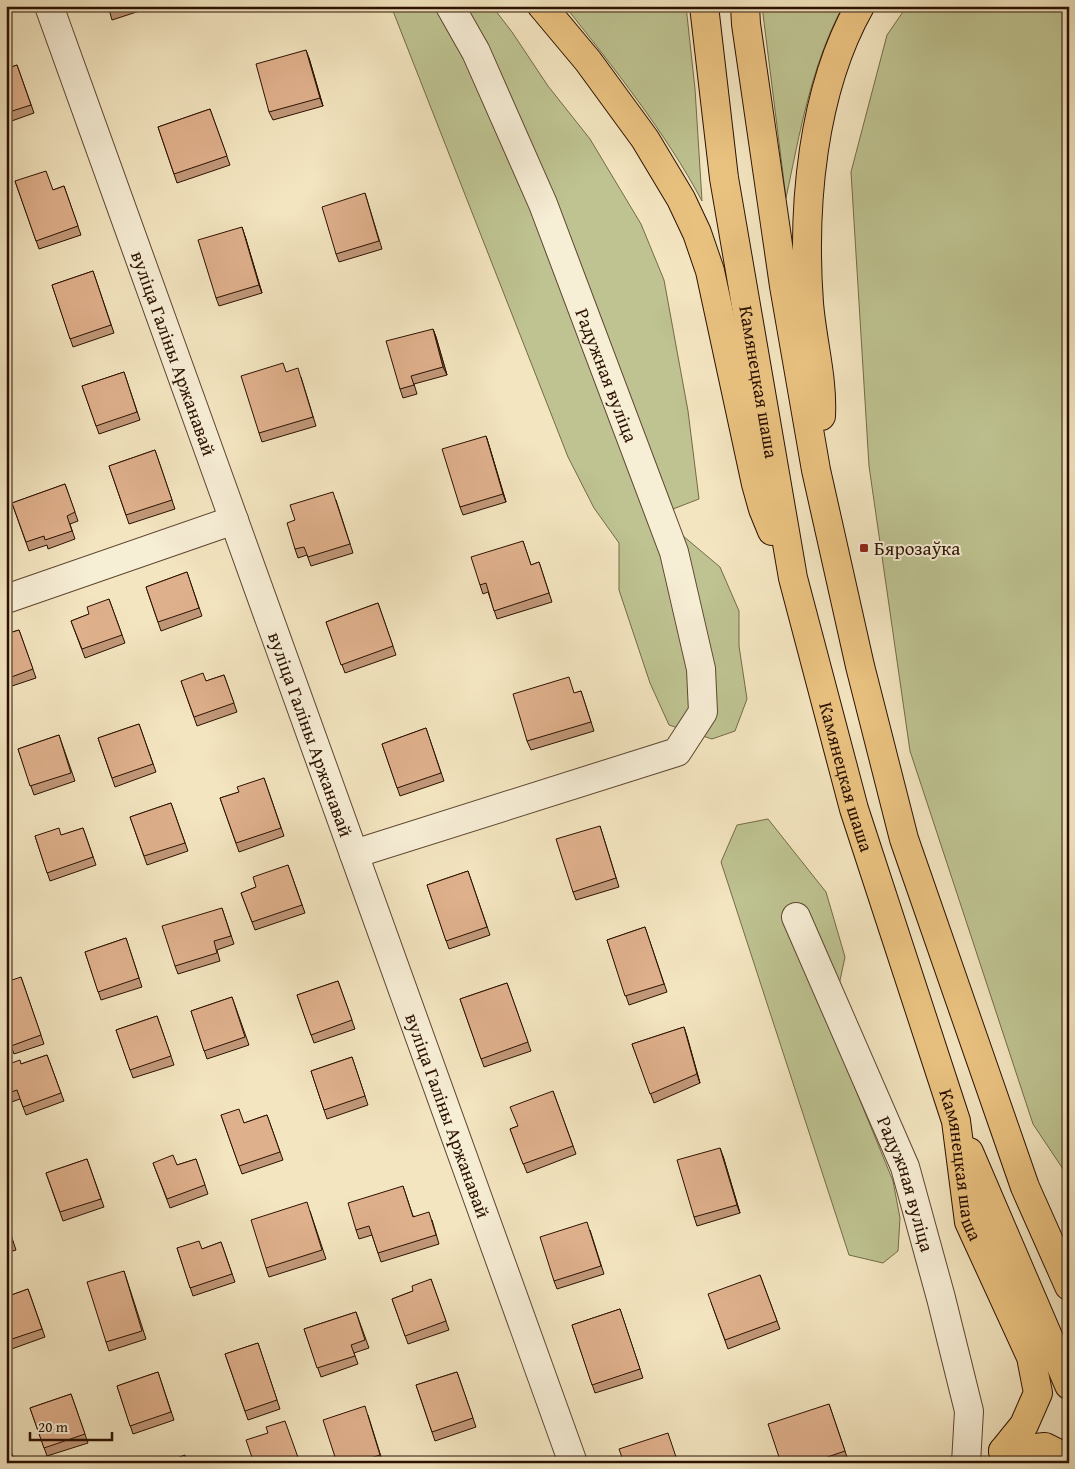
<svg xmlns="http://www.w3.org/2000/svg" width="1075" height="1469" viewBox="0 0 1075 1469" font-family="'Gentium Book Plus',serif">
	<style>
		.green { fill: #bec391; stroke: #746a48 }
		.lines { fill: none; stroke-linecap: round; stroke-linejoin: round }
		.minor-casing { stroke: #5d4630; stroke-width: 30 }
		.major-casing { stroke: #2b1100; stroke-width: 30 }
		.minor { stroke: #f7eed6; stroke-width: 28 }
		.major { stroke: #eac280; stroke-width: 28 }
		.wall { fill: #c09778; stroke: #2b1100 }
		.shaded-wall { fill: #9c7b62; stroke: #2b1100 }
		.building { fill: #dfb08c; stroke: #2b1100 }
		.poi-dot { fill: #8f2418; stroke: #f7eed6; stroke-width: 2 }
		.labels { text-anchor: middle; stroke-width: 4; stroke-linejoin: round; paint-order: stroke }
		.street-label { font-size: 19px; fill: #2b1100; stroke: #f7eed6 }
		.poi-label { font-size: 19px; fill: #2b1100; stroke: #f7eed6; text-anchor: start }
	</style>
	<rect width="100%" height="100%" fill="#f3e5c0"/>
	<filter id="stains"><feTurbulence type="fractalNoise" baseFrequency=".004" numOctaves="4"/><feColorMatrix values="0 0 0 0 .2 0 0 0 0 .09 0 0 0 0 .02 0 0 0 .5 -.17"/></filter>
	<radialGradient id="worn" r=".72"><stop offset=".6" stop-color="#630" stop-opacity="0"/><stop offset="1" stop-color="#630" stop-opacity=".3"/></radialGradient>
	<path class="green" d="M391 6H492L512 32 548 86 590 139 641 224 664 280 688 411 699 499 673 509 676 530 720 567 739 611V646L747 699 735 731 712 739 669 725 650 683 619 590V543L594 508 568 457Z
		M565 6H686L695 89 702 201C666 133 613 67 565 6Z
		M762 6H843C811 66 800 132 786 198Z
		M907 6H1069V1178L1033 1124 910 751 869 466 851 172 887 35Z
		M768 819 826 892 845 957 830 1027 893 1181 900 1218 898 1251 883 1263 849 1255 721 862 737 825Z"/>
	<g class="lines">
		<defs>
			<g id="minor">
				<path id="s1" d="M49 6 573 1463"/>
				<path d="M6 599 234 520"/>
				<path d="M354 854 677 752 703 712 701 669 674 552 543 204 476 52 450 6"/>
				<path id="s2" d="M796 917 905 1167 941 1298 969 1411 966 1463"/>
			</g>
			<g id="major">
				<path d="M542 6 588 61 645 139 681 199 697 233 710 271 756 484 763 509 772 531"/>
				<path id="s3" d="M704 6 724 178 793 578 854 809 956 1121 969 1222 1031 1357 1038 1393 1024 1425 1003 1451"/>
				<path d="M745 6 746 24 784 286 816 470 860 666 904 839 1025 1187 1069 1286"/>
				<path d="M821 416C823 378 812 341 809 303 802 207 812 91 860 6"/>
				<path d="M969 1152 1069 1385"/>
				<path d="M1003 1451 1045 1447 1069 1459"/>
			</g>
		</defs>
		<use href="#minor" class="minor-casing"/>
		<use href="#major" class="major-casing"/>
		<use href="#minor" class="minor"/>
		<use href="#major" class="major"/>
	</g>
	<path class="wall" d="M108 6H155L112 20Z
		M309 58 323 106 273 120 269 112Z
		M17 65 34 113 6 123V69Z
		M210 109 230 165 177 183 158 127Z
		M15 181 53 190 64 186 81 235 39 249Z
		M365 193 382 249 339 262 336 254Z
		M245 236 262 293 219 306 216 298Z
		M93 271 114 333 73 347 52 285Z
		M433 329 436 337 447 375 414 384 417 394 403 398 400 389Z
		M6 354 10 364 6 366Z
		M124 372 140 420 99 434 82 386Z
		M286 372 301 377 316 426 262 442 259 433Z
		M486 436 506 502 463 515 460 507Z
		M155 450 175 509 129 524 109 466Z
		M65 484 78 521 70 524 75 539 48 549 47 545 29 551 12 503Z
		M336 500 353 553 311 566 307 555 298 558 295 549V520Z
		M523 541 531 565 539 562 552 602 497 619 488 592 483 594 480 585Z
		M187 572 202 616 161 631 146 587Z
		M109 599 125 643 85 658 71 621 89 614Z
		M378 603 396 655 345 673 326 622Z
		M19 630 36 678 6 688V634Z
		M224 675 237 712 197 726 181 681H206Z
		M581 691 594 731 531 750 527 741 575 693Z
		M139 724 156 772 115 787 98 738Z
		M426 728 444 781 400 796 382 744Z
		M59 735 75 781 34 795 18 749Z
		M264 778 284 836 239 852 220 798 239 792Z
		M171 803 188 851 147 865 130 817Z
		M600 826 619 887 576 900 573 892Z
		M83 828 96 865 50 881 35 836 62 835Z
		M288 865 305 913 255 930 241 893 256 887Z
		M468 871 490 935 449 949 427 885Z
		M222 908 234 944 217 950 220 961 178 974 175 966Z
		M645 927 667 992 629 1005 607 940Z
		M126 938 142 987 101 1000 85 952Z
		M21 977 44 1044 14 1054 6 1033Z
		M338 981 355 1029 314 1043 297 995Z
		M507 983 531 1051 484 1067 460 999Z
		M232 997 249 1045 207 1059 191 1011Z
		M157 1016 174 1065 133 1078 116 1030Z
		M684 1027 700 1083 654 1103 632 1044Z
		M47 1055 64 1101 26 1115 20 1099 6 1104V1065L21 1064Z
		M352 1057 368 1105 327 1119 311 1071Z
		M553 1091 576 1154 527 1173 510 1129 518 1126Z
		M221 1115 244 1123 267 1115 283 1160 242 1174Z
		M723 1156 740 1213 697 1226 694 1217Z
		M87 1159 104 1207 63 1221 46 1173Z
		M196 1159 208 1194 170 1208 153 1163 177 1165Z
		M403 1186 413 1216 432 1220 439 1244 381 1262 372 1235 359 1239 356 1230Z
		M310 1211 326 1259 269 1277 266 1268Z
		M6 1220 16 1250 6 1253Z
		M590 1230 604 1274 557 1289 554 1281Z
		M221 1242 235 1282 193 1296 177 1248 202 1249Z
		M124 1271 146 1339 109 1351 106 1342Z
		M760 1275 780 1329 728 1349 711 1302Z
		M431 1279 449 1330 408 1344 392 1299 413 1291Z
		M28 1289 45 1337 6 1351V1297Z
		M620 1309 643 1378 595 1393 572 1325Z
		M356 1312 369 1348 354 1353 358 1364 321 1377 304 1329Z
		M258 1343 280 1409 248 1420 225 1354Z
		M158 1372 174 1420 133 1434 117 1386Z
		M457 1372 476 1427 435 1441 416 1385Z
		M71 1394 88 1443 47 1456 30 1408Z
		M829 1404 848 1460 839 1463H781Z
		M368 1415 383 1463H337Z
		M6 1435 15 1463H6Z"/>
	<path class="shaded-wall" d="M306 50 309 58 323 106 320 98Z
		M242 227 245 236 262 293 259 285Z
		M433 329 436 337 447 375 443 367Z
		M486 436 489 445 506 502 503 494Z
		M684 1027 687 1036 700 1083 697 1074Z
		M720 1148 723 1156 740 1213 737 1205Z"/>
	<path class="building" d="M108 6H126L109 12Z
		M306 50 320 98 269 112 256 64Z
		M17 65 31 105 6 113V69Z
		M210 109 227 156 174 174 158 127Z
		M46 171 53 190 64 186 78 226 36 241 15 181Z
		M365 193 379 241 336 254 322 207Z
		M242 227 259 285 216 298 198 240Z
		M93 271 111 325 70 339 52 285Z
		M433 329 443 367 411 376 414 385 400 389 386 341Z
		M283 363 286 372 298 368 313 417 259 433 241 376Z
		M124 372 137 412 96 426 82 386Z
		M486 436 503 494 460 507 442 449Z
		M155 450 172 500 126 515 109 466Z
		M65 484 75 512 67 516 72 531 45 540 44 536 26 542 12 503Z
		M333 492 350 544 308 557 304 547 295 549 287 523 295 520 290 505Z
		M523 541 531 565 539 562 549 593 494 611 486 583 480 585 471 557Z
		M187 572 199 608 158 622 146 587Z
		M109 599 122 635 82 649 71 621 89 614 87 607Z
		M378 603 393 646 341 665 326 622Z
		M19 630 33 669 6 679V634Z
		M203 673 206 681 224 675 234 703 194 717 181 681Z
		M569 677 574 693 581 691 591 722 527 741 513 694Z
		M139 724 153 764 112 778 98 738Z
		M426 728 441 773 397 788 382 744Z
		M59 735 71 773 30 786 18 749Z
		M264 778 281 828 236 843 220 798 239 792 237 787Z
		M171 803 185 843 144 856 130 817Z
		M600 826 616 878 573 892 556 839Z
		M59 828 61 835 83 828 93 857 47 873 35 836Z
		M288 865 302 905 252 922 241 893 256 887 253 877Z
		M468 871 487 927 446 941 427 885Z
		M222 908 231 936 214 941 217 953 175 966 162 926Z
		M645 927 664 984 625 996 607 940Z
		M126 938 139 978 98 992 85 952Z
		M21 977 41 1035 11 1046 6 1033V982Z
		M338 981 352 1020 311 1035 297 995Z
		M507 983 528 1042 481 1059 460 999Z
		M232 997 245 1037 204 1051 191 1011Z
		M157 1016 171 1056 130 1070 116 1030Z
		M684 1027 697 1074 650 1094 632 1044Z
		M47 1055 61 1093 23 1107 17 1090 6 1094V1065L20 1060 21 1064Z
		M352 1057 365 1096 324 1110 311 1071Z
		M553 1091 573 1146 523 1164 510 1129 518 1126 510 1107Z
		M239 1109 244 1123 267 1115 280 1152 239 1166 221 1115Z
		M720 1148 737 1205 694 1217 677 1160Z
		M173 1155 177 1165 196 1159 205 1185 167 1199 153 1163Z
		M87 1159 101 1199 60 1212 46 1173Z
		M403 1186 413 1217 429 1212 436 1235 378 1253 369 1226 356 1230 348 1203Z
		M307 1202 322 1250 266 1268 251 1220Z
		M6 1221 13 1242 6 1244Z
		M587 1222 601 1266 554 1281 540 1237Z
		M199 1241 202 1249 221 1242 232 1274 190 1288 177 1248Z
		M124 1271 142 1331 106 1342 87 1282Z
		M760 1275 777 1321 725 1340 708 1294Z
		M431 1279 446 1321 405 1336 392 1299 413 1291 412 1286Z
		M28 1289 42 1329 6 1341V1297Z
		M620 1309 640 1369 592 1385 572 1325Z
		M356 1312 365 1340 351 1345 355 1356 317 1368 304 1329Z
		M258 1343 277 1400 245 1411 225 1354Z
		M158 1372 171 1412 130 1426 117 1386Z
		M457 1372 473 1418 432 1432 416 1385Z
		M71 1394 85 1434 44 1448 30 1408Z
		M829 1404 845 1451 810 1463H781L768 1424Z
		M365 1406 380 1455 355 1463H337L323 1420Z
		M285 1421 300 1463H254L246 1440 268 1433 266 1427Z
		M668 1433 678 1463H624L619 1449Z
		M6 1437 12 1455 6 1457Z
		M185 1455 187 1463H163Z"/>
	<rect class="poi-dot" x="859" y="543" width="10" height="10" rx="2.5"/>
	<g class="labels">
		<g class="street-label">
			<text dy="7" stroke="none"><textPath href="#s1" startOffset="369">вуліца Галіны Аржанавай</textPath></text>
			<text transform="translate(607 375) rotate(69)" y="7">Радужная вуліца</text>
			<text dy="7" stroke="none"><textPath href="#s3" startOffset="380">Камянецкая шаша</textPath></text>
			<text dy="7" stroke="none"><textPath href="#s1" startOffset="774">вуліца Галіны Аржанавай</textPath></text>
			<text dy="7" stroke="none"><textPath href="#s3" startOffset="785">Камянецкая шаша</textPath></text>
			<text dy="7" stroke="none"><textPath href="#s1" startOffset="1179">вуліца Галіны Аржанавай</textPath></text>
			<text dy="7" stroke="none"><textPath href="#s3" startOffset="1190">Камянецкая шаша</textPath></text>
			<text dy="7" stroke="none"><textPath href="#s2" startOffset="289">Радужная вуліца</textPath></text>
		</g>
		<g class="poi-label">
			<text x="874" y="555">Бярозаўка</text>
		</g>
	</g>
	<rect width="1075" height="1469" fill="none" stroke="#f3e5c0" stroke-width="25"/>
	<rect x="8" y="8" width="1060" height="1454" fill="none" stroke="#2b1100" stroke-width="2.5"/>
	<rect x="12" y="12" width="1050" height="1444" fill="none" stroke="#2b1100"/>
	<path d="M30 1432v8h82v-8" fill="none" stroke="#2b1100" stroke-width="2.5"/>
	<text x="38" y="1432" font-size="15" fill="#2b1100" stroke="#f7eed6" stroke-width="4" paint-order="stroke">20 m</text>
	<rect width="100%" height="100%" filter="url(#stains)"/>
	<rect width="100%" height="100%" fill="url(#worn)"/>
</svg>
